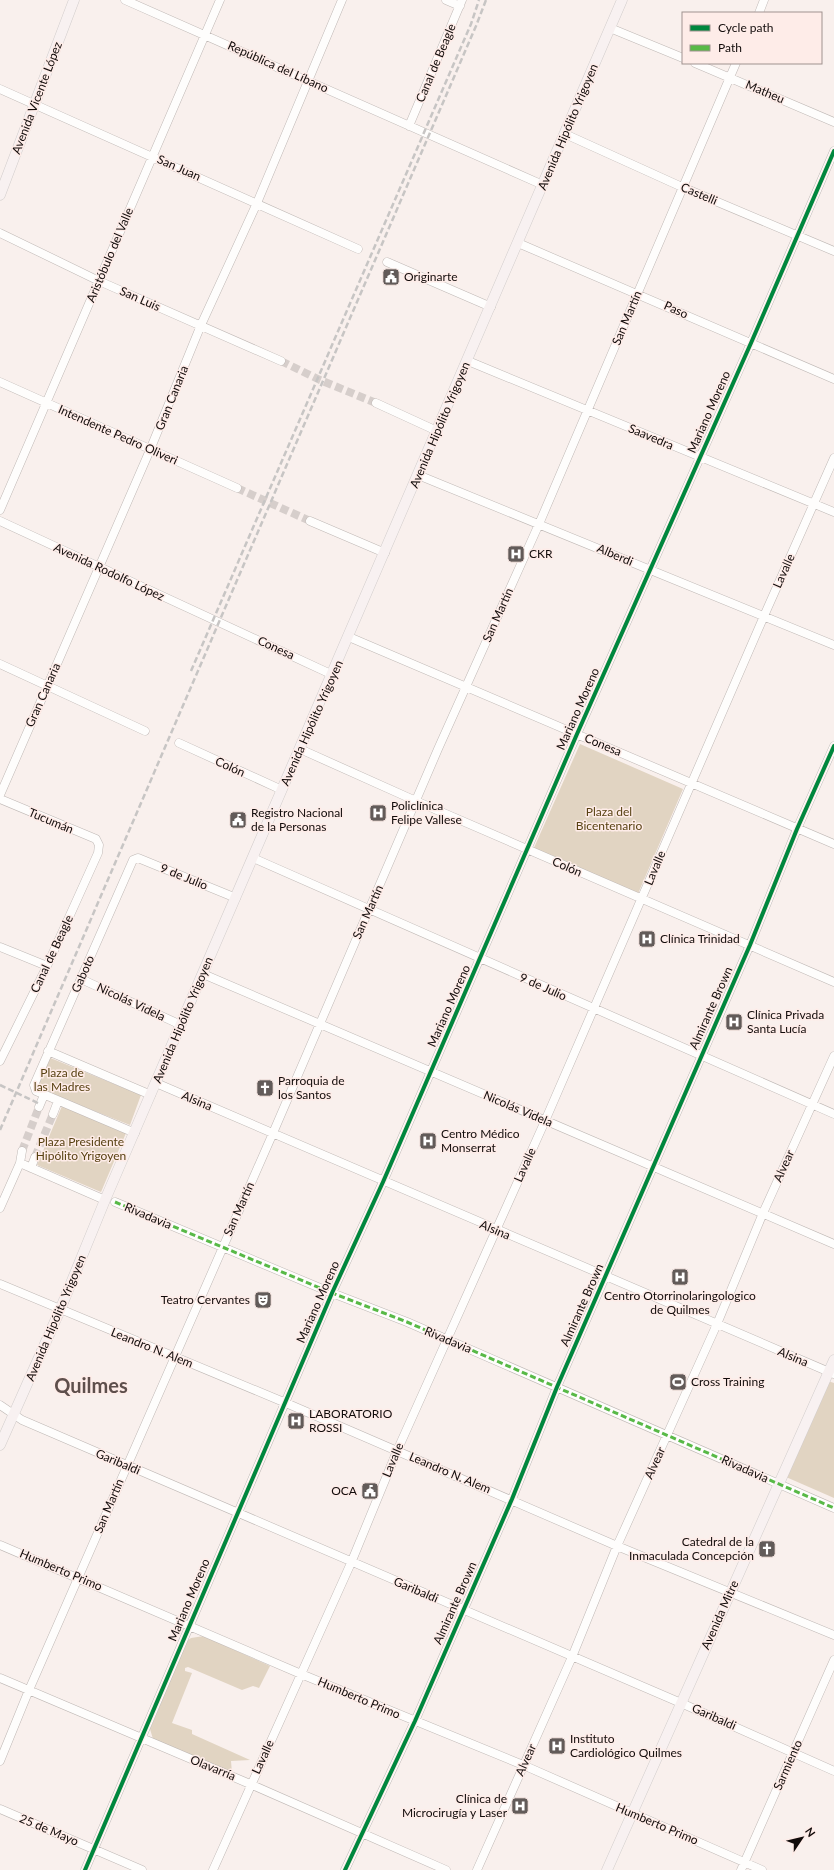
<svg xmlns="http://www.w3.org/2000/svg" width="834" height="1870" viewBox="0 0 834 1870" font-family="Lato,sans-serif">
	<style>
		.green { fill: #e1d4c2 }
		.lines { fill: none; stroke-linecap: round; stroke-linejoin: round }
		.minor-tunnel { stroke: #d6cecb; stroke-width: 8; stroke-dasharray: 8 4; stroke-linecap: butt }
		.minor-casing { stroke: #bfb8b5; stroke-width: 9 }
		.major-casing { stroke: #d2cdcc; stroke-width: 11 }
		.minor { stroke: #fefdfc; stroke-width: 8 }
		.major { stroke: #f8f1f1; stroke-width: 10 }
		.rail { stroke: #c7c5c4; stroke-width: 2.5; stroke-dasharray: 6 3; stroke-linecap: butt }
		.quiet { stroke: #58b947; stroke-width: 3; stroke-dasharray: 6 3; stroke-linecap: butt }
		.cycleway-casing { stroke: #feece8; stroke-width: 6 }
		.cycleway { stroke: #00873e; stroke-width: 4 }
		.labels { text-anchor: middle; stroke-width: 3; stroke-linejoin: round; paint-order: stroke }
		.street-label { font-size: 12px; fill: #110b0a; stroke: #feece8 }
		.poi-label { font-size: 12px; fill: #110b0a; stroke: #feece8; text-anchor: start }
		.park-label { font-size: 12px; fill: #584213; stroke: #feece8 }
		.town-label { font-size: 20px; font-weight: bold; fill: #5e4f4c; stroke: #feece8 }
	</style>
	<rect width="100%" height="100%" fill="#f9f0ed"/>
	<path class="green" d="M580 744 683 789 637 896 533 850Z
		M48 1057 141 1095 130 1125 36 1088Z
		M62 1106 126 1133 101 1192 37 1165Z
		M828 1381 834 1383V1498L786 1477Z
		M204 1636 270 1666 259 1688 253 1686 242 1690 188 1667 185 1668V1671L192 1673 172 1723 192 1730V1734L250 1760 231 1761 232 1773 153 1739 150 1729 187 1641 191 1638Z"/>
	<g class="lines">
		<path class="minor-tunnel" d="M281 361 320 380 376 403
			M237 488 310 521
			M22 1151 39 1107
			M35 1157 53 1114"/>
		<defs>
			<path id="minor" d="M125 0 543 185
				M446 0 460 6
				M759 13 764 0
				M610 28 683 58
				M695 63 834 122
				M0 89 358 249
				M409 126 462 0
				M565 134 682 187 834 251
				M0 233 99 281 281 361
				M518 243 834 379
				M387 262 491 307
				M468 361 834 512
				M0 382 237 488
				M376 403 437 431
				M418 475 834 645
				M0 510 220 0
				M0 521 333 675
				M310 521 385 553
				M349 637 834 844
				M0 664 145 731
				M179 743 282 790
				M300 749 416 801 834 982
				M0 795 150 450 201 325 257 203 342 0
				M0 799 96 839 99 845 98 853 47 966 0 1061
				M253 858 834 1114
				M0 947 47 966
				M203 974 834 1244
				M81 979 181 1025
				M48 1051 151 1095
				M156 1083 834 1374
				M39 1107 44 1095
				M53 1114 58 1101
				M135 1133 36 1091 34 1085 133 860 138 858 236 898
				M20 1163 105 1200
				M31 1168 35 1157
				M115 1202 332 1293 407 1322 834 1508
				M0 1208 20 1163 22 1151
				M0 1284 286 1403 617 1546 834 1635
				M0 1405 22 1420 681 1703 834 1771
				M0 1545 301 1674 523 1765 762 1870
				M0 1678 250 1784 446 1870
				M0 1761 29 1690 273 1133 438 749 539 524 736 63
				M0 1809 142 1870
				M85 1870 332 1293 383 1182 577 734 751 343 834 151
				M213 1870 351 1563 397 1451 545 1121 764 616 834 458
				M345 1870 415 1721 512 1499 557 1387 750 945 797 829 834 746
				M477 1870 572 1657 617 1546 717 1324 763 1213 834 1056
				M741 1870 834 1660"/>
			<path id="major" d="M0 195 74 0
				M0 1445 60 1310 105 1200 622 0
				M607 1870 834 1360"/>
		</defs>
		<use href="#minor" class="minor-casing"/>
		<use href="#major" class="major-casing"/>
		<use href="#minor" class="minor"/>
		<use href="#major" class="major"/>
		<path class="rail" d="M191 671 471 24 479 0
			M0 1085 40 1104
			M0 1130 429 135 476 26 486 0"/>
		<path class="quiet" d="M115 1202 332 1293 407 1322 834 1508"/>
		<defs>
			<path id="cycleway" d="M85 1870 332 1293 383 1182 577 734 751 343 834 151
				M345 1870 415 1721 512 1499 557 1387 750 945 797 829 834 746"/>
		</defs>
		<use href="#cycleway" class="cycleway-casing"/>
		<use href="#cycleway" class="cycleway"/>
	</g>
	<defs>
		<symbol id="civic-square" viewBox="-11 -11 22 22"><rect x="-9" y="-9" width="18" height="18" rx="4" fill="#625b59" stroke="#feece8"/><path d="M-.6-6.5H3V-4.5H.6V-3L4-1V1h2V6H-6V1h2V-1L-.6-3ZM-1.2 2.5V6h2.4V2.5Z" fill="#fff"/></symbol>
		<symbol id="hospital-square" viewBox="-11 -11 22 22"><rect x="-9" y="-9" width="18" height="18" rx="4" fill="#625b59" stroke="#feece8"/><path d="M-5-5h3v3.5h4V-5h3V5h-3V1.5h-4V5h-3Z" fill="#fff"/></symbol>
		<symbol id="church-square" viewBox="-11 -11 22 22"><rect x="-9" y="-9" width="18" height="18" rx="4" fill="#625b59" stroke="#feece8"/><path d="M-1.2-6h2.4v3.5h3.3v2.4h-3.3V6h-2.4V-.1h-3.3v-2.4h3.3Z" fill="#fff"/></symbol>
		<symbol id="theatre-square" viewBox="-11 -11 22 22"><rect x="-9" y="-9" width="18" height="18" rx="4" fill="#625b59" stroke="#feece8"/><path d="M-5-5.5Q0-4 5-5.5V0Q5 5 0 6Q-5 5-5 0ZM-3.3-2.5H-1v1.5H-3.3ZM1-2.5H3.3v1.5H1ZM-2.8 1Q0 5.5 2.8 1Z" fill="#fff"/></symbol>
		<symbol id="stadium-square" viewBox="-11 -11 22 22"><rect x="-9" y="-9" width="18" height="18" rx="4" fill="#625b59" stroke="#feece8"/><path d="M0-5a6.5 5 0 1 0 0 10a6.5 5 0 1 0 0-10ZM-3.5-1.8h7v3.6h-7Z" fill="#fff"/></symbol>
	</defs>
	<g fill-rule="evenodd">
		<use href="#civic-square" x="381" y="267" width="20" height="20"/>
		<use href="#hospital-square" x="506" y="544" width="20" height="20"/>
		<use href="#hospital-square" x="368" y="803" width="20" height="20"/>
		<use href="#civic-square" x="228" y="810" width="20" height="20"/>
		<use href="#hospital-square" x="637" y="929" width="20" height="20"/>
		<use href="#hospital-square" x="724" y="1012" width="20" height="20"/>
		<use href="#church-square" x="255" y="1078" width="20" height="20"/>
		<use href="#hospital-square" x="418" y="1131" width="20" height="20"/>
		<use href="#hospital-square" x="670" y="1267" width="20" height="20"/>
		<use href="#theatre-square" x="253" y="1290" width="20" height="20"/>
		<use href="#stadium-square" x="668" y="1372" width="20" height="20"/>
		<use href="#hospital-square" x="286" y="1411" width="20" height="20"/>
		<use href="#civic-square" x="360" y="1481" width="20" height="20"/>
		<use href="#church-square" x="757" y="1539" width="20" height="20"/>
		<use href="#hospital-square" x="547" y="1736" width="20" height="20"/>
		<use href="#hospital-square" x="510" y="1796" width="20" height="20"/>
	</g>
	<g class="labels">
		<g class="street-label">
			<text transform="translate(436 63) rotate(-67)" y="4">Canal de Beagle</text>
			<text transform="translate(278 67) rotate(24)" y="4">República del Líbano</text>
			<text transform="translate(765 92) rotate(23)" y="4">Matheu</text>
			<text transform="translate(37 98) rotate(-69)" y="4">Avenida Vicente López</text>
			<text transform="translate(568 127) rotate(-67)" y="4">Avenida Hipólito Yrigoyen</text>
			<text transform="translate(179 168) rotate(24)" y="4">San Juan</text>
			<text transform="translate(699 194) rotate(23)" y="4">Castelli</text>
			<text transform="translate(110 255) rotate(-67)" y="4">Aristóbulo del Valle</text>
			<text transform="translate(140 299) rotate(24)" y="4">San Luis</text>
			<text transform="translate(676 310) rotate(24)" y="4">Paso</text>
			<text transform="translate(627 318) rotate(-67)" y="4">San Martín</text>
			<text transform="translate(172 398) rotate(-68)" y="4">Gran Canaria</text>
			<text transform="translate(709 412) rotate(-66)" y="4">Mariano Moreno</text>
			<text transform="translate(440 425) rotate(-67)" y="4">Avenida Hipólito Yrigoyen</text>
			<text transform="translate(118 435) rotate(24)" y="4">Intendente Pedro Oliveri</text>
			<text transform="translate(651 437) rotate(23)" y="4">Saavedra</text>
			<text transform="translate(615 555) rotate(23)" y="4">Alberdi</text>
			<text transform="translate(784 571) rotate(-66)" y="4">Lavalle</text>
			<text transform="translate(109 572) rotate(25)" y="4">Avenida Rodolfo López</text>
			<text transform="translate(498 615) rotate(-66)" y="4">San Martín</text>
			<text transform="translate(276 648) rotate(25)" y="4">Conesa</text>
			<text transform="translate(43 695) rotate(-66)" y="4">Gran Canaria</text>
			<text transform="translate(578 709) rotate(-66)" y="4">Mariano Moreno</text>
			<text transform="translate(312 723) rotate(-66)" y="4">Avenida Hipólito Yrigoyen</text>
			<text transform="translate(603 745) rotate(23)" y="4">Conesa</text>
			<text transform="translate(230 767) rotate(24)" y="4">Colón</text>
			<text transform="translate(51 821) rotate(23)" y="4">Tucumán</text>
			<text transform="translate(567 867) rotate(23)" y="4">Colón</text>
			<text transform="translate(655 868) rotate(-67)" y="4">Lavalle</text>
			<text transform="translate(184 877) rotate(22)" y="4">9 de Julio</text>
			<text transform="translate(368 912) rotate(-66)" y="4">San Martín</text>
			<text transform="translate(52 954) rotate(-65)" y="4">Canal de Beagle</text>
			<text transform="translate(83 974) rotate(-66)" y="4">Gaboto</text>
			<text transform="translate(543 987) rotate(24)" y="4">9 de Julio</text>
			<text transform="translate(131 1002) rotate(25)" y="4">Nicolás Videla</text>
			<text transform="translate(449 1006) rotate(-66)" y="4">Mariano Moreno</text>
			<text transform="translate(711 1008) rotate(-66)" y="4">Almirante Brown</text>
			<text transform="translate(183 1020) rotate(-67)" y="4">Avenida Hipólito Yrigoyen</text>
			<text transform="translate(197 1101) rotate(23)" y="4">Alsina</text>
			<text transform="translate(518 1109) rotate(23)" y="4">Nicolás Videla</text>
			<text transform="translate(525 1165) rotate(-66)" y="4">Lavalle</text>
			<text transform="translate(784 1166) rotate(-66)" y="4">Alvear</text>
			<text transform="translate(239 1209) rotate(-66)" y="4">San Martín</text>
			<text transform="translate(148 1216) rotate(23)" y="4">Rivadavia</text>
			<text transform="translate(495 1230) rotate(23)" y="4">Alsina</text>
			<text transform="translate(318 1302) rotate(-66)" y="4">Mariano Moreno</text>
			<text transform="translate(582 1305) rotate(-66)" y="4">Almirante Brown</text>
			<text transform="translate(56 1318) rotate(-67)" y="4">Avenida Hipólito Yrigoyen</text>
			<text transform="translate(448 1340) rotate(23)" y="4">Rivadavia</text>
			<text transform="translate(152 1348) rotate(22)" y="4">Leandro N. Alem</text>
			<text transform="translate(793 1357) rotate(23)" y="4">Alsina</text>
			<text transform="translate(393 1460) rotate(-67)" y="4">Lavalle</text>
			<text transform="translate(118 1462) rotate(23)" y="4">Garibaldi</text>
			<text transform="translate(655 1463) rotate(-66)" y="4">Alvear</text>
			<text transform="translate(745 1469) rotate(24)" y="4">Rivadavia</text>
			<text transform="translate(450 1473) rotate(23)" y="4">Leandro N. Alem</text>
			<text transform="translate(109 1506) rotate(-67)" y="4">San Martín</text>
			<text transform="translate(61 1570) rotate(23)" y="4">Humberto Primo</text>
			<text transform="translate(416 1590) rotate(23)" y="4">Garibaldi</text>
			<text transform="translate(189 1600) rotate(-67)" y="4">Mariano Moreno</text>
			<text transform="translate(455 1603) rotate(-66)" y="4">Almirante Brown</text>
			<text transform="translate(720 1615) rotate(-66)" y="4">Avenida Mitre</text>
			<text transform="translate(359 1698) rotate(23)" y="4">Humberto Primo</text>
			<text transform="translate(714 1717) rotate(24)" y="4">Garibaldi</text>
			<text transform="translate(263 1757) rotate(-65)" y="4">Lavalle</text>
			<text transform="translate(526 1760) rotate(-66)" y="4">Alvear</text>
			<text transform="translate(788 1765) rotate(-66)" y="4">Sarmiento</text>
			<text transform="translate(213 1768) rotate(22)" y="4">Olavarría</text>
			<text transform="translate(657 1824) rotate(23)" y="4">Humberto Primo</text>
			<text transform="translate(49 1830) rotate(23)" y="4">25 de Mayo</text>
		</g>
		<g class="poi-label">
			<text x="404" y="281">Originarte</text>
			<text x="529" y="558">CKR</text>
			<text x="391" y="810">Policlínica<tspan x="391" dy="14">Felipe Vallese</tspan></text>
			<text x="251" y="817">Registro Nacional<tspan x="251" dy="14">de la Personas</tspan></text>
			<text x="660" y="943">Clínica Trinidad</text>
			<text x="747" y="1019">Clínica Privada<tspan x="747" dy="14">Santa Lucía</tspan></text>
			<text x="278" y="1085">Parroquia de<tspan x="278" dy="14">los Santos</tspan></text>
			<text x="441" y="1138">Centro Médico<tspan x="441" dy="14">Monserrat</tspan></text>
			<text x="680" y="1300" text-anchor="middle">Centro Otorrinolaringologico<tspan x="680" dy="14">de Quilmes</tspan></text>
			<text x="250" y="1304" text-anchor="end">Teatro Cervantes</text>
			<text x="691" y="1386">Cross Training</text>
			<text x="309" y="1418">LABORATORIO<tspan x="309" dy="14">ROSSI</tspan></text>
			<text x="357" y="1495" text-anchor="end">OCA</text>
			<text x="754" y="1546" text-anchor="end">Catedral de la<tspan x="754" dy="14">Inmaculada Concepción</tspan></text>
			<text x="570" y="1743">Instituto<tspan x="570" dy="14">Cardiológico Quilmes</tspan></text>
			<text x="507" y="1803" text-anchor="end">Clínica de<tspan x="507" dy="14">Microcirugía y Laser</tspan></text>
		</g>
		<g class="park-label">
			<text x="609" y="816">Plaza del<tspan x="609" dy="14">Bicentenario</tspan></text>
			<text x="62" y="1077">Plaza de<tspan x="62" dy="14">las Madres</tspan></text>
			<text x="81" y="1146">Plaza Presidente<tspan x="81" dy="14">Hipólito Yrigoyen</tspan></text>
		</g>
		<g class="town-label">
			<text x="91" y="1393">Quilmes</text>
		</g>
	</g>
	<rect x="682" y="12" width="140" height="52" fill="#feece8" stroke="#9f928f"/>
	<rect x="690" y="25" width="20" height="6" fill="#00873e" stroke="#9f928f"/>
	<text x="718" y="32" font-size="12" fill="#110b0a">Cycle path</text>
	<rect x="690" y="45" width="20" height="6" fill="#58b947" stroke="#9f928f"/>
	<text x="718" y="52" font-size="12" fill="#110b0a">Path</text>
	<g transform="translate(802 1838) rotate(55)" stroke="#feece8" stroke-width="3" paint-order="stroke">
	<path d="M0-3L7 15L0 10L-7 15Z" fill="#110b0a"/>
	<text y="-6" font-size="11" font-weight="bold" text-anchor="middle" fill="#110b0a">N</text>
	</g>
</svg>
